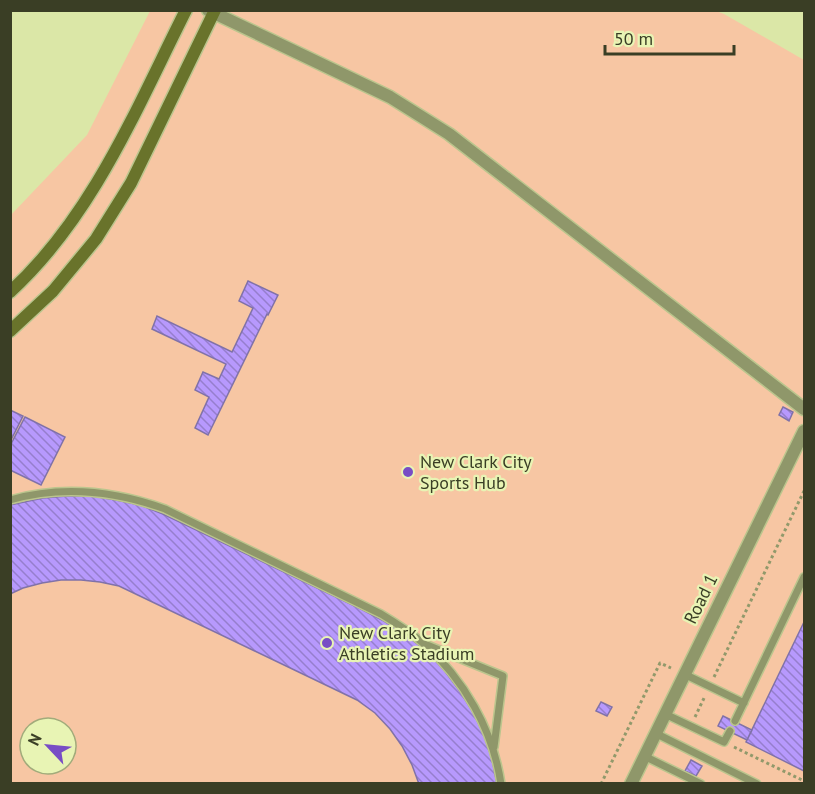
<svg xmlns="http://www.w3.org/2000/svg" width="815" height="794" viewBox="0 0 815 794" font-family="'PT Sans',sans-serif">
	<style>
		.green { fill: #f7c6a3; fill-rule: evenodd }
		.building { fill: url(#building-back-hatch); stroke: #8072a8; stroke-width: 1.5 }
		.lines { fill: none; stroke-linecap: round; stroke-linejoin: round }
		.lane-casing { stroke: #bbc58d; stroke-width: 10 }
		.street-casing { stroke: #bbc58d; stroke-width: 15 }
		.secondary-casing { stroke: #bbc58d; stroke-width: 15 }
		.path { stroke: #91996b; stroke-width: 3; stroke-dasharray: 3 3; stroke-linecap: butt }
		.lane { stroke: #8f976a; stroke-width: 7 }
		.street { stroke: #8f976a; stroke-width: 12 }
		.secondary { stroke: #69732b; stroke-width: 12 }
		.poi-dot { fill: #784dc5; stroke: #e8f4b4; stroke-width: 2 }
		.labels { text-anchor: middle; stroke-width: 4.5; stroke-linejoin: round; paint-order: stroke }
		.poi-label { font-size: 18px; fill: #3a3e25; stroke: #e8f4b4; text-anchor: start }
		.street-label { font-size: 18px; fill: #3a3e25; stroke: #e8f4b4 }
	</style>
	<defs>
		<pattern id="building-back-hatch" width="6" height="6" patternUnits="userSpaceOnUse" patternTransform="scale(1.5)"><rect width="6" height="6" fill="#b799fd"/><path d="M-1 5l2 2M0 0l6 6M5-1l2 2" fill="none" stroke="#967ecd"/></pattern>
	</defs>
	<rect width="100%" height="100%" fill="#dbe7a7"/>
	<path class="green" d="M150 11H716L724 14 804 60V783H11L10 216 87 135ZM30 728H66V764H30Z"/>
	<path class="building" d="M248 281 278 295 268 315 267 314 208 435 195 428 209 397 195 390 203 372 219 379 226 364 152 329 157 316 232 352 253 308 239 301Z
		M783 407 793 412 789 421 779 415Z
		M10 410 23 416 10 442Z
		M25 417 65 437 41 485 10 470V446Z
		M67 496H92L116 500 140 505 163 514 361 609 384 621 406 635 426 651 444 670 459 690 473 712 484 735 492 759 497 784H419L412 765 402 746 390 729 375 713 357 700 119 586 100 582 81 580H61L42 583 23 588 10 594V505L43 498Z
		M804 622V771L746 742Z
		M601 702 612 707 607 716 596 711Z
		M723 716 752 730 747 740 718 726Z
		M691 760 702 766 696 776 685 771Z"/>
	<g class="lines">
		<defs>
			<path id="lane" d="M10 500C63 485 115 491 165 509L381 614C396 623 410 632 423 643 464 679 493 730 501 784
				M427 645 503 676 494 747
				M684 674 744 703
				M665 714 724 742 730 731
				M735 721 804 577
				M655 733 757 784
				M644 756 701 784"/>
			<path id="street" d="M208 10 390 97 449 134 804 409
				M631 784 804 431"/>
			<path id="secondary" d="M10 292C93 216 136 109 186 10
				M10 331 53 291 96 239 131 183 215 10"/>
		</defs>
		<use href="#lane" class="lane-casing"/>
		<use href="#street" class="street-casing"/>
		<use href="#secondary" class="secondary-casing"/>
		<path class="path" d="M714 677 804 491
			M695 717 705 696
			M734 747 804 781
			M601 784 660 663 671 668"/>
		<use href="#lane" class="lane"/>
		<use href="#street" class="street"/>
		<use href="#secondary" class="secondary"/>
	</g>
	<g class="poi-dot">
		<circle cx="408" cy="472" r="6"/>
		<circle cx="327" cy="643" r="6"/>
	</g>
	<g class="labels">
		<g class="poi-label">
			<text x="420" y="468">New Clark City<tspan x="420" dy="21">Sports Hub</tspan></text>
			<text x="339" y="639">New Clark City<tspan x="339" dy="21">Athletics Stadium</tspan></text>
		</g>
		<g class="street-label">
			<text transform="translate(701 599) rotate(-64)" y="6">Road 1</text>
		</g>
	</g>
	<rect width="815" height="794" fill="none" stroke="#3a3e25" stroke-width="24"/>
	<g transform="translate(48 746) rotate(296)"><circle r="28" fill="#e8f4b4" stroke="#a2ab7b" stroke-width="1.5"/>
	<path d="M0-4.5L10 22L0 15L-10 22Z" fill="#784dc5"/>
	<text y="-9" font-size="16" font-weight="bold" text-anchor="middle" fill="#3a3e25">N</text>
	</g>
	<path d="M605 45v9h129v-9" fill="none" stroke="#3a3e25" stroke-width="3"/>
	<text x="614" y="45" font-size="18" fill="#3a3e25" stroke="#e8f4b4" stroke-width="4.5" paint-order="stroke">50 m</text>
</svg>
